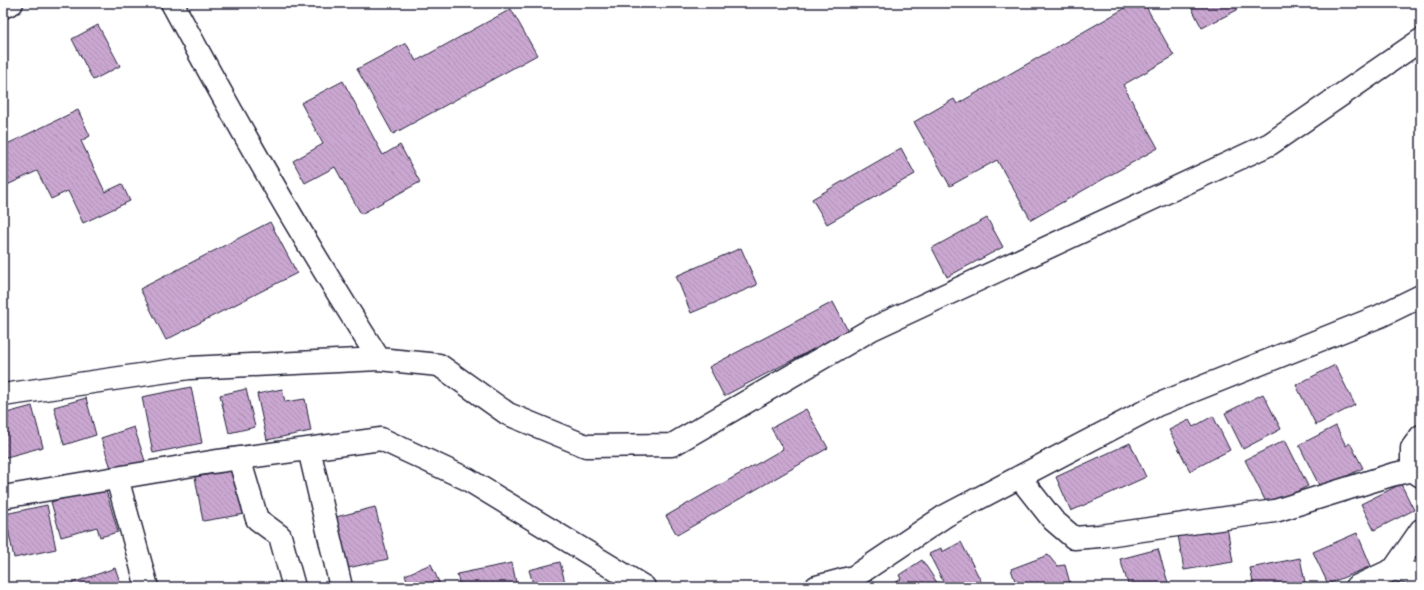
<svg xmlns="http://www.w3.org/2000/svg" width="1424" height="590" viewBox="0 0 1424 590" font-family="'Balsamiq Sans',sans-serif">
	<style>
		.building { fill: url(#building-back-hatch); stroke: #22223b }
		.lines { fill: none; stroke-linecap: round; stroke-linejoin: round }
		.minor-casing { stroke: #22223b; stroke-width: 25 }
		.minor { stroke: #fff; stroke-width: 22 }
	</style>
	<defs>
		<pattern id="building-back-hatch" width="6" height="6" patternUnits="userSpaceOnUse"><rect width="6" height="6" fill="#caa7d0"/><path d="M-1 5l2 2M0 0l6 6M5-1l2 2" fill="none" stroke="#ad8fb4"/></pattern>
	</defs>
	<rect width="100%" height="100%" fill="#fff"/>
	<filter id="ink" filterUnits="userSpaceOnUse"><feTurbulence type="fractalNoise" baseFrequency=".025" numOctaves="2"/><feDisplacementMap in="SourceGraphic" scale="8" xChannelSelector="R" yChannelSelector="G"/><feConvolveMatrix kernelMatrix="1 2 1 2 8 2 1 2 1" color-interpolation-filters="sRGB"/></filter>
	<g filter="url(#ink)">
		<path class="building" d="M1134 3H1144L1174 56 1123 85 1158 148 1031 220 997 160 950 186 914 122 954 99 957 104Z
			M1189 3H1234L1237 10 1202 28Z
			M511 9 537 55 393 134 357 69 406 43 416 61Z
			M98 25 120 66 93 80 72 39Z
			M343 81 383 155 400 145 420 182 361 214 335 167 305 183 293 161 323 144 301 103Z
			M78 110 90 136 81 141 105 192 122 184 130 201 83 223 68 191 51 199 37 171 3 187V146Z
			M901 148 915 174 827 224 812 199Z
			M987 218 1003 247 947 277 932 248Z
			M270 222 297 273 166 340 140 289Z
			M741 248 757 285 691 313 676 276Z
			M833 302 848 331 724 396 709 367Z
			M1335 365 1355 405 1316 425 1296 385Z
			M191 387 202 443 153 453 142 397Z
			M246 389 255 427 229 433 220 395Z
			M282 389 285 402 305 399 311 431 267 440 257 394Z
			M1263 394 1281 429 1243 449 1225 413Z
			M86 398 96 435 64 445 54 407Z
			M32 406 43 447 3 458V414Z
			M806 409 828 448 677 535 666 516 783 449 771 428Z
			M1213 416 1230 450 1190 471 1169 430 1189 420 1193 427Z
			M1336 426 1346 446 1350 443 1363 468 1321 489 1299 445Z
			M134 427 145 461 112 471 101 438Z
			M1285 440 1308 486 1268 506 1245 460Z
			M1130 443 1146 477 1071 511 1056 477Z
			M237 470 245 514 203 521 195 477Z
			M1401 484 1414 510 1374 530 1361 504Z
			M105 487 118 532 100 537 97 527 61 537 51 502Z
			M47 505 56 549 14 558 5 514Z
			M375 507 388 559 348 568 336 517Z
			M1227 527 1233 562 1184 570 1178 535Z
			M1357 533 1371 566 1328 584 1313 552Z
			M961 542 984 587H946L929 554 941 548 942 552Z
			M1158 549 1169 586 1129 587 1120 559Z
			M1048 555 1057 566 1065 565 1071 587H1017L1011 569Z
			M1300 558 1306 587H1254L1250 568Z
			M922 560 940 587H889L901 579 899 575Z
			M560 562 566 587H534L529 570Z
			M512 563 517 587H460L457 574Z
			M431 564 441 587H410L405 575Z
			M115 568 122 587H61Z"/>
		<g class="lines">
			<defs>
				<path id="minor" d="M172 3C237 124 305 243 379 359
					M3 7 12 3
					M3 395 189 368 379 359 439 365 508 414 586 446 672 445 872 329 1270 144 1421 40
					M309 449 341 587
					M239 458 257 519 280 536 294 587
					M1412 470V448L1421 436
					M1019 477 1053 520 1074 538 1100 536 1275 511 1391 475 1412 470 1421 476
					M117 478 147 587
					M3 497 211 462 381 439 467 479 644 587
					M1394 569 1421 576
					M816 587 853 577
					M839 587 945 516 1157 405 1380 316 1421 296
					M1356 587 1394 569 1421 530"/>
			</defs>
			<use href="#minor" class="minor-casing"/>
			<use href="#minor" class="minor"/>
		</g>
	</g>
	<rect width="1424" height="590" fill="none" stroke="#fff" stroke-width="16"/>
	<rect x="8" y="8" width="1408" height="574" fill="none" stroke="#22223b" stroke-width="1.5" filter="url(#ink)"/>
</svg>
